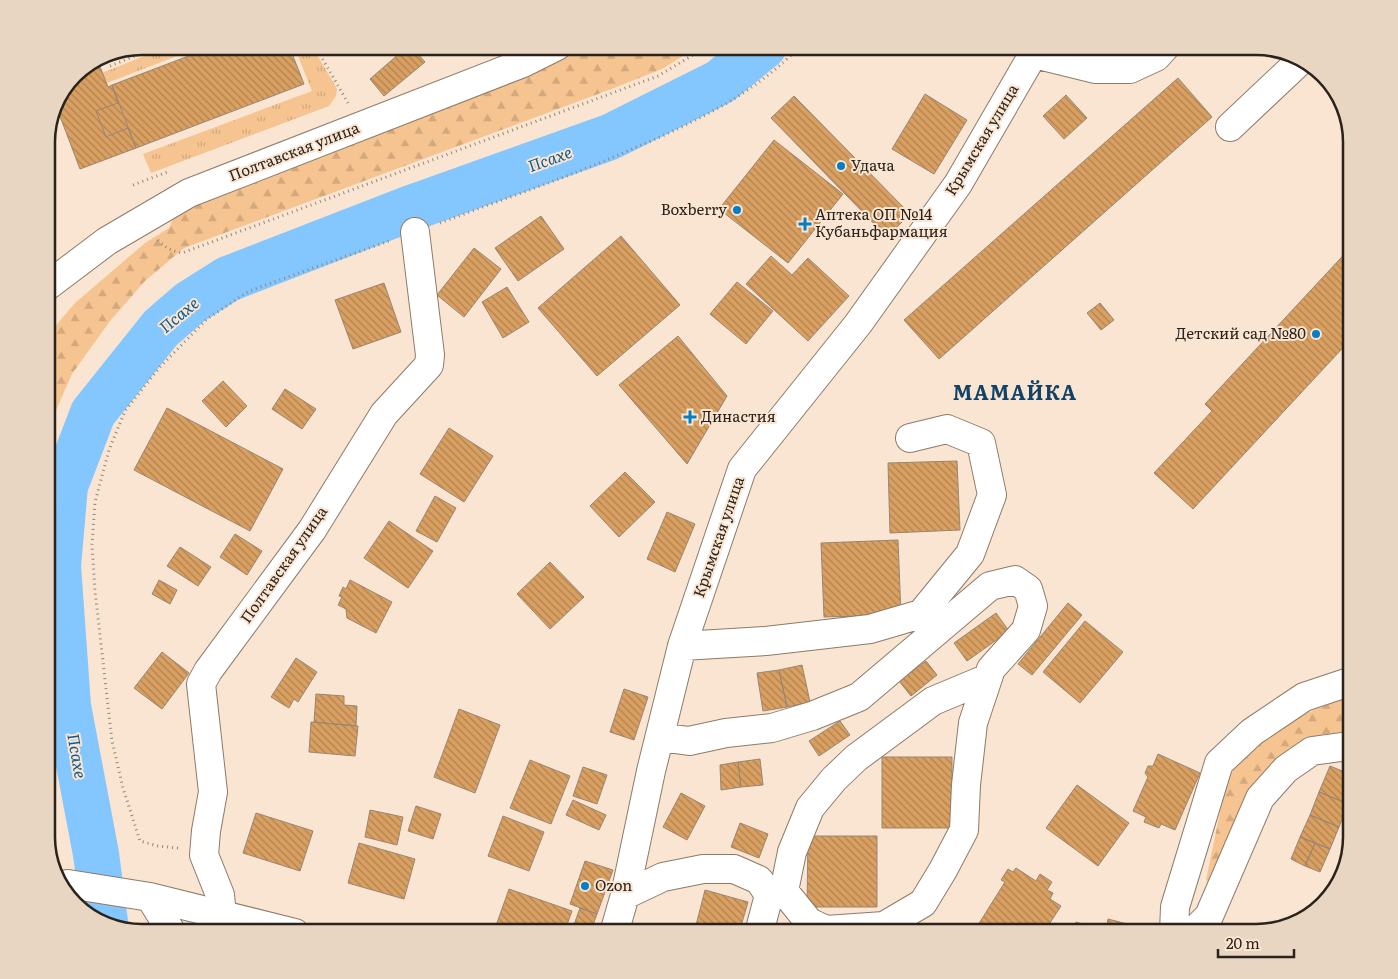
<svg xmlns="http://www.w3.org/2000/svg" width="1398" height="979" viewBox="0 0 1398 979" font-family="Literata,serif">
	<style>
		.grass { fill: url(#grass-tufts) }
		.forest { fill: url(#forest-firs) }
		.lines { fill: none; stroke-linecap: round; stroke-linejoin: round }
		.river { stroke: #84c6fe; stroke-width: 46 }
		.building { fill: url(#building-back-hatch); stroke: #988674 }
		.minor-casing { stroke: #8d7b69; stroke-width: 30 }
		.highway-casing { stroke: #8d7b69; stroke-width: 30 }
		.path { stroke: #948778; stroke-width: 3; stroke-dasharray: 1 4; stroke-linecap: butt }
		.minor { stroke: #fff; stroke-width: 28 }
		.highway { stroke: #fff; stroke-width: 28 }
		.poi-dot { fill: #047ec7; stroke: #f9e5d1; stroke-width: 2 }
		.labels { text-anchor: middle; stroke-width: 4; stroke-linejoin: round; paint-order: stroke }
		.street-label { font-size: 15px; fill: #2a231b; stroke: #f9e5d1 }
		.poi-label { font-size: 15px; fill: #2a231b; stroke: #f9e5d1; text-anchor: start }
		.water-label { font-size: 16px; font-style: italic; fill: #0e598d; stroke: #f9e5d1 }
		.district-label { font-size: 20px; font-weight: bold; letter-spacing: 1px; fill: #124266; stroke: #f9e5d1 }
		.rim { fill: none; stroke: #2a231b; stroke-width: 2.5 }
	</style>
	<defs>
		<pattern id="grass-tufts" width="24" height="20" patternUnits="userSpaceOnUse" patternTransform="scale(1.25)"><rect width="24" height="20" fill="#f6c490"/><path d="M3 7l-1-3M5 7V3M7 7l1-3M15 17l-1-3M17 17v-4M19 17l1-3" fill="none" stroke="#d3a87c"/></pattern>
		<pattern id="forest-firs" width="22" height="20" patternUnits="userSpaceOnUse" patternTransform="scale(1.25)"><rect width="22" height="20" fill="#f6c490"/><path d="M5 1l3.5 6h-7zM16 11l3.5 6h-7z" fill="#d3a87c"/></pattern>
		<pattern id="building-back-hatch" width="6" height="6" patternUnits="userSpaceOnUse" patternTransform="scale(1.25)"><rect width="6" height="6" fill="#d9a062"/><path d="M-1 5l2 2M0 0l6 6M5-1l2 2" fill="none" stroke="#b08250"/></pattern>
	</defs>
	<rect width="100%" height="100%" fill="#f9e5d1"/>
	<path class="grass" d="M169 46H203L107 83 102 73Z
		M294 46H312L337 89 336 96 329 106 151 173 143 154 312 91Z"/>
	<path class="forest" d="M575 46H699L662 69 609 90 184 248 145 281 110 321 72 374 46 433V337L75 303 145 243 169 228 178 208 541 63Z
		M1352 693V731L1327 734 1293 751 1212 886 1206 880 1224 793 1236 763 1285 723Z"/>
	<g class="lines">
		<path class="river" d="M105 922 96 854 68 706 58 566 65 486 93 413 161 328 190 303 228 279 406 210 610 137 720 82 764 46"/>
	</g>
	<path class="building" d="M215 46H289L304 84 136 148 128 128 106 137 96 111 118 103 112 85Z
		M408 46H411L425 62 384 96 370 79Z
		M97 59 108 87 112 85 136 148 80 169 58 111 74 74Z
		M1178 78 1212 117 939 359 904 320Z
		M925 94 967 120 934 174 892 149Z
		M1066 95 1087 118 1064 139 1043 116Z
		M794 96 910 214 887 237 771 118Z
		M774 140 843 194 788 263 719 209Z
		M541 216 564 249 518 281 495 248Z
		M621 236 680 305 597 376 538 308Z
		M1352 246V338L1193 509 1154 473 1212 411 1205 404Z
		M474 248 501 269 464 317 437 295Z
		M771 256 792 275 808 258 849 296 808 341 746 284Z
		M737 282 773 311 746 344 710 314Z
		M384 283 401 332 353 349 335 300Z
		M507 287 529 322 503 338 482 302Z
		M1100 303 1114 320 1101 330 1087 313Z
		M678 336 727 396 687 464 619 385Z
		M223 381 247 406 226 427 202 401Z
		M285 389 316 409 302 429 272 409Z
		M167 408 283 469 250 531 134 470Z
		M449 428 493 456 464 502 420 474Z
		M957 461 960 530 890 533 888 463Z
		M625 472 655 502 619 537 590 506Z
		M435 496 456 508 437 542 416 531Z
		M667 512 695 524 675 572 647 559Z
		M389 521 433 551 408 588 364 558Z
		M235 534 262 551 247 575 220 557Z
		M898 540 901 615 824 617 821 543Z
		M180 547 211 567 198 586 167 566Z
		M550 562 584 597 550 629 517 594Z
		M159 580 177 590 170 604 152 594Z
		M350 580 392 602 376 633 347 618 346 609 338 605 342 597 339 596 343 587 346 589Z
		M1068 603 1082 615 1032 675 1018 664Z
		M996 613 1009 631 967 661 954 643Z
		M1085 621 1123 652 1080 703 1043 672Z
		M162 652 189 673 162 709 134 688Z
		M296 658 317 672 298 702 294 699 289 708 271 697Z
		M926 661 937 675 911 696 899 681Z
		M802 665 810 702 787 707 779 670Z
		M779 670 787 707 763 711 757 673Z
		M624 689 648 697 634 740 610 732Z
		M316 694 344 696V705L357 706 356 726 314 722Z
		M459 709 500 725 475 793 434 777Z
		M840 721 850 735 819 756 809 741Z
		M311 722 358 726 355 756 309 752Z
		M1158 754 1200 773 1175 830 1161 824 1159 828 1144 822 1146 817 1133 811 1148 777 1145 773 1148 766H1153Z
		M882 757H952V828H882Z
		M760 759 763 785 741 787 738 762Z
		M530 760 570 776 551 824 510 808Z
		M738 762 741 787 721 790 720 765Z
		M1330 766 1352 775V796L1348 804 1319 792Z
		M583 767 607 775 597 804 573 796Z
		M1077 785 1129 823 1098 866 1046 828Z
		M1319 792 1348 804 1339 827 1310 815Z
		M681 793 705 806 687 840 663 827Z
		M573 800 606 815 599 830 566 815Z
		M416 806 441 814 433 839 408 831Z
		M370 810 403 817 397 845 365 837Z
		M256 813 313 831 300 871 243 853Z
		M1310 815 1339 827 1330 849 1300 837Z
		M503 816 544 832 529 871 488 856Z
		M740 823 768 834 759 858 731 847Z
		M808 836H877V907H807Z
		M1300 837 1315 843 1305 866 1291 859Z
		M359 843 415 859 404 899 348 883Z
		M1315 843 1330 849 1320 872 1305 866Z
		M585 861 613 870 597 914 570 904Z
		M1016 868 1036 881 1040 874 1052 882 1047 890 1053 893 1050 899 1061 906 1046 929 1049 931 1048 933H973L1005 882 1001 880 1008 869 1013 872Z
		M509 889 572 911 564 933H525L497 923Z
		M705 890 748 902 739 933H694Z
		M580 908 597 914 590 933H571Z
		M1108 919 1135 926 1133 933H1072L1076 922 1101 930 1103 924H1107Z"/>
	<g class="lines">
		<defs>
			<path id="minor" d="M1034 54 1095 69H1130L1156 57 1166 46
				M1230 127 1301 60
				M46 287 107 241 189 193 523 63 557 46
				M682 646 766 641 870 629 921 614 970 554 992 495 981 443 947 429 910 438
				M660 737 689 741 726 733 772 728 812 716 859 697 990 586 1015 580 1028 589 1033 606 1026 630 991 669 973 723 966 785 964 830 943 870 923 903 884 926 826 930 809 922 784 891 792 852 810 808 834 779 856 758 933 701 988 678
				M625 895 663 877 703 869H734L759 880 769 895 759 933
				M222 916 220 895 204 855 206 831 213 792 201 684 208 671 312 530 384 414 429 365 430 355 415 232
				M614 933 625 895 651 771 682 646 742 469 858 324 958 184 1038 46
				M1174 933 1175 907 1219 763 1252 732 1304 697 1352 681
				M1188 933 1199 926 1209 916 1260 798 1286 769 1312 751 1341 747 1352 748"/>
			<path id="highway" d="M63 889 68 884 150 897 295 933
				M150 897 172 933"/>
		</defs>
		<use href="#minor" class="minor-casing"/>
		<use href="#highway" class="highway-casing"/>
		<path class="path" d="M315 46 348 103
			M110 66 160 46
			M133 185 170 171
			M440 223C504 199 569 177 632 149 692 124 755 94 800 46
			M158 240C165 248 172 251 182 253L658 76 708 46
			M178 848 158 846 140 841 123 788 112 741 95 591 92 545 95 502 109 450 125 411 160 367 207 319 249 291 389 241
			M51 857 60 859"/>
		<use href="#minor" class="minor"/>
		<use href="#highway" class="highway"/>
	</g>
	<g class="poi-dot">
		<circle cx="841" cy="166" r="5"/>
		<circle cx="737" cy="210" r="5"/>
		<path d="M802.5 216.5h5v5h5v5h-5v5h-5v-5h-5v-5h5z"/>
		<circle cx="1316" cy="334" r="5"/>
		<path d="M687.5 409.5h5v5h5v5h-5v5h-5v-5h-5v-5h5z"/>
		<circle cx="585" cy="886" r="5"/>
	</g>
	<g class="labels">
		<g class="street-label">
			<text transform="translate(982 140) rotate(-59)" y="5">Крымская улица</text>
			<text transform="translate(294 152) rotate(-21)" y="5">Полтавская улица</text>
			<text transform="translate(719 537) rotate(-71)" y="5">Крымская улица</text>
			<text transform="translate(284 565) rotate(-55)" y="5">Полтавская улица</text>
		</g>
		<g class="poi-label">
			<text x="851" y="171">Удача</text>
			<text x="727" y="215" text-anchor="end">Boxberry</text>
			<text x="815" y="220">Аптека ОП №14<tspan x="815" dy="17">Кубаньфармация</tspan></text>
			<text x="1306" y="339" text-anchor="end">Детский сад №80</text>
			<text x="701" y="422">Династия</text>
			<text x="595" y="891">Ozon</text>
		</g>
		<g class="water-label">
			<text transform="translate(550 159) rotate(-20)" y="6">Псахе</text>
			<text transform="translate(179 315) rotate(-40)" y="6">Псахе</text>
			<text transform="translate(77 756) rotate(80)" y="6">Псахе</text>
		</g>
		<g class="district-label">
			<text x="1015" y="400">МАМАЙКА</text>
		</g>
	</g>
	<path d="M0 0H1398V979H0ZM142 55H1256A87 87 0 0 1 1343 142V837A87 87 0 0 1 1256 924H142A87 87 0 0 1 55 837V142A87 87 0 0 1 142 55Z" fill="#e8d5c2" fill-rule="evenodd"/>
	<path class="rim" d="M142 55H1256A87 87 0 0 1 1343 142V837A87 87 0 0 1 1256 924H142A87 87 0 0 1 55 837V142A87 87 0 0 1 142 55Z"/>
	<path d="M1218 949v8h76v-8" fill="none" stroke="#2a231b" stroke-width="2.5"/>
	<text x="1226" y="949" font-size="15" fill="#2a231b" stroke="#f9e5d1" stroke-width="4" paint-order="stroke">20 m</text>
</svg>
